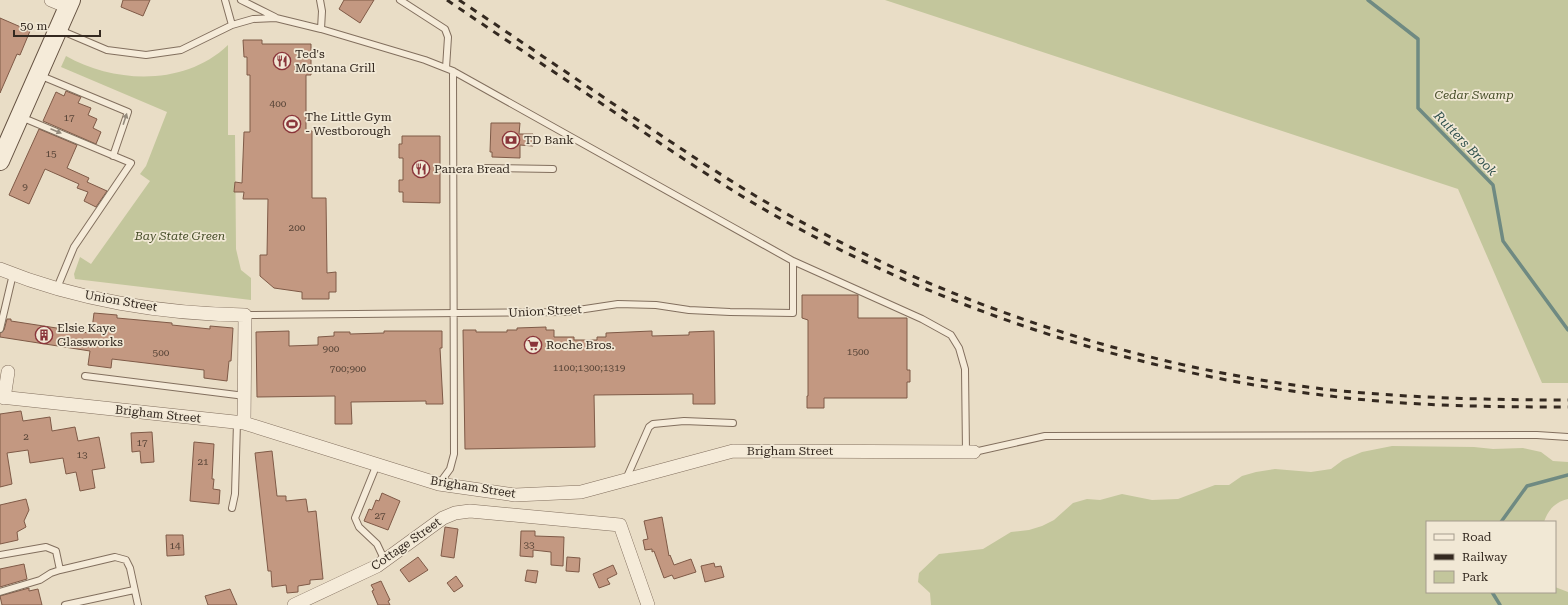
<svg xmlns="http://www.w3.org/2000/svg" width="1568" height="605" viewBox="0 0 1568 605" font-family="'Roboto Serif',serif">
	<style>
		.green { fill: #c3c69c }
		.lines { fill: none; stroke-linecap: round; stroke-linejoin: round }
		.stream { stroke: #6f8a82; stroke-width: 3.5 }
		.building { fill: #c39881; stroke: #7f5a47 }
		.lane-casing { stroke: #826f5e; stroke-width: 8 }
		.street-casing { stroke: #826f5e; stroke-width: 14 }
		.secondary-casing { stroke: #645141; stroke-width: 20 }
		.lane { stroke: #f5ebd9; stroke-width: 6 }
		.street { stroke: #f5ebd9; stroke-width: 13 }
		.secondary { stroke: #f5ebd9; stroke-width: 18 }
		.rail { stroke: #342920; stroke-width: 3; stroke-dasharray: 7 7; stroke-linecap: butt }
		.oneway { fill: #948a7c }
		.labels { text-anchor: middle; stroke-width: 3.5; stroke-linejoin: round; paint-order: stroke }
		.number-label { font-size: 10px; fill: #584538 }
		.poi-label { font-size: 12px; fill: #342920; stroke: #f1e8d5; text-anchor: start }
		.park-label { font-size: 12px; font-style: italic; fill: #474e29; stroke: #f1e8d5 }
		.street-label { font-size: 12px; fill: #342920; stroke: #f1e8d5 }
		.water-label { font-size: 13px; font-style: italic; fill: #31524e; stroke: #f1e8d5 }
	</style>
	<rect width="100%" height="100%" fill="#e9ddc6"/>
	<path class="green" d="M885 0H1568V383H1542L1458 189Z
		M228 45V135H235L236 249 241 270 251 278V300L75 279 74 274 80 257 91 264 150 181 140 174 146 166 167 112 61 67 66 56C116 84 185 86 228 45Z
		M1392 446 1474 447 1493 449 1523 448 1541 452 1553 461 1568 462V499C1555 502 1548 510 1544 522H1427V592H1555V587L1568 592V605H931L930 593 918 582 919 573 939 554 983 549 1011 532 1029 530 1042 526 1054 520 1073 503 1087 499 1100 500 1122 494 1152 500 1178 499 1215 485H1229L1242 476 1256 472 1275 469 1311 472 1331 469 1343 460 1362 452Z"/>
	<g class="lines">
		<path class="stream" d="M1368 0 1418 39V108L1493 185 1503 241 1568 330
			M1501 522 1527 486 1568 475
			M1492 592 1500 605"/>
	</g>
	<path class="building" d="M123 0H150L143 16 121 7Z
		M344 0H374L360 23 339 9Z
		M0 18 30 31 20 55 17 54 0 93Z
		M243 40H262V44H311V75H306V131H312V198H326L327 273 336 272V292H329V299H302V292L274 288 260 276V255H267L268 199H243L244 192H234L235 182 242 183 244 132H250V75H247V57H244Z
		M66 91 81 97 78 103 91 108 88 115 97 119 93 128 101 132 96 144 43 121 56 92 64 96Z
		M491 123H520L519 134H533V146L520 145V158L492 157V152H490Z
		M39 129 77 145 67 168 89 178 87 182 107 191 96 207 84 201 88 192 77 188 79 184 45 169 29 204 9 195Z
		M402 136H440V203L403 202V192H399V180H403V158H399V144H402Z
		M802 295H858V318H907V370H910V382H907V398H824V408H807V396H808V320L802 318Z
		M94 313 117 315V318L172 323V325L210 329V326L233 328 231 361H229L227 381 204 378V370L112 359 111 368 88 365 90 351 0 337V333L4 330 7 319H11V321L89 333 90 329H92Z
		M546 327V330H554V337H574V340H597V337H606V333L652 331V336L689 335V332L714 331 715 404H693V394L594 395 595 447 465 449 463 330H476V332H507V330H517V328Z
		M289 331V346L318 345V337L334 336V332H350V334L384 333V331H442V348H440L443 404H426V401L351 402 352 424H335V396L257 397 256 332Z
		M21 411 23 421 50 417 52 431 75 427 78 441 99 437 105 468 92 470 95 488 80 491 76 472 66 474 63 458 30 463 28 450 7 453 12 484 0 487V414Z
		M152 432 154 462 141 463 140 451 132 452 131 433Z
		M194 442 214 444 212 479H214L213 489 220 490 219 504 190 501Z
		M272 451 277 496H286V501L306 499 308 512 316 511 323 579 310 580V584L298 586V592L287 593 286 585 272 587 271 571H268L255 453Z
		M382 493 400 501 388 530 364 521 369 509 372 510 376 500 379 501Z
		M26 499 29 510 24 521 26 527 17 532 18 540 0 544V505Z
		M662 517 669 556 670 555 674 565 691 559 696 572 674 579 672 575 664 578 654 551 652 552V549L645 550 643 540 648 539 644 521Z
		M445 527 458 529 454 558 441 556Z
		M521 531H535V536L564 537 563 566 551 565V552L533 550V557L520 556Z
		M166 535H183L184 555 167 556Z
		M418 557 428 570 409 582 400 570Z
		M567 557 580 558 579 572 566 571Z
		M714 563 715 567 721 566 724 577 705 582 701 566Z
		M24 564 27 579 0 587V569Z
		M613 565 617 574 607 579 610 584 599 588 593 574Z
		M527 570 538 571 536 583 525 581Z
		M456 576 463 586 454 592 447 583Z
		M381 581 390 600 388 601 390 605H378L372 591 374 590 371 585Z
		M29 588V591L38 589 42 605H2L0 596Z
		M230 589 237 605H208L205 596Z"/>
	<g class="lines">
		<defs>
			<path id="lane" d="M225 0 232 25
				M241 0 275 17
				M320 0 322 11 321 29
				M400 0 445 29 448 37 446 68
				M60 30 107 50 146 55 181 50 232 25 253 19 276 18 321 29 425 60 453 71 793 261 922 319 951 335 959 348 965 369 966 452
				M39 75 128 112 113 156
				M21 117 131 163 74 247 57 288
				M483 168 553 169
				M245 315 565 312 618 304 656 305 689 310 730 312 793 313V261
				M0 329 13 274
				M85 376 245 396
				M974 452 1045 436 1537 435 1568 437
				M377 464 355 518 359 527 377 544 385 561
				M626 479 649 427 653 424 684 421 733 423
				M439 484 450 469 454 454 453 71
				M232 508 235 494 237 422
				M0 555 46 547 56 551 60 570 115 557 126 560 130 568 138 605
				M0 592 40 580 51 573 60 570
				M65 605 134 590"/>
			<path id="street" d="M51 0 68 7
				M0 269C76 300 163 314 245 315L244 423
				M0 397 244 423 439 484 515 495 581 492 733 451 974 452
				M4 398 8 372
				M294 605 377 566 443 518 455 513 470 511 620 525 648 605"/>
			<path id="secondary" d="M0 161 71 0"/>
		</defs>
		<use href="#lane" class="lane-casing"/>
		<use href="#street" class="street-casing"/>
		<use href="#secondary" class="secondary-casing"/>
		<use href="#lane" class="lane"/>
		<use href="#street" class="street"/>
		<use href="#secondary" class="secondary"/>
		<path class="rail" d="M447 0C504 39 562 77 620 116 670 150 721 185 774 215 944 310 1136 373 1330 396 1409 406 1488 407 1568 407
			M459 0C516 38 573 77 630 115 679 147 727 180 778 209 947 304 1139 368 1332 390 1411 398 1489 400 1568 400"/>
	</g>
	<defs><path id="oneway-solid" d="M-6-.8H1V-3.2L6.5 0L1 3.2V.8H-6Z"/></defs>
	<g class="oneway">
		<use href="#oneway-solid" transform="translate(125 119) rotate(-72)"/>
		<use href="#oneway-solid" transform="translate(56 131) rotate(23)"/>
	</g>
	<defs>
		<symbol id="restaurant-ring" viewBox="-11 -11 22 22"><circle r="9.5" fill="#f1e8d5" stroke="#8a353a" stroke-width="1.5"/><path d="M-5-6h1v4h1v-4h1v4h1v-4h1v5L-1.5 .5V6h-2V.5L-5-1ZM5-6V6H3V1.5H1.5Q1.5-4 5-6Z" fill="#8a353a"/></symbol>
		<symbol id="stadium-ring" viewBox="-11 -11 22 22"><circle r="9.5" fill="#f1e8d5" stroke="#8a353a" stroke-width="1.5"/><path d="M0-5a6.5 5 0 1 0 0 10a6.5 5 0 1 0 0-10ZM-3.5-1.8h7v3.6h-7Z" fill="#8a353a"/></symbol>
		<symbol id="bank-ring" viewBox="-11 -11 22 22"><circle r="9.5" fill="#f1e8d5" stroke="#8a353a" stroke-width="1.5"/><path d="M-6-4H6V4H-6ZM0-2.3a2.3 2.3 0 1 0 0 4.6a2.3 2.3 0 1 0 0-4.6Z" fill="#8a353a"/></symbol>
		<symbol id="building-ring" viewBox="-11 -11 22 22"><circle r="9.5" fill="#f1e8d5" stroke="#8a353a" stroke-width="1.5"/><path d="M-4-6H4V6H1V3H-1V6H-4ZM-2.5-4.3h1.7v1.8h-1.7ZM.8-4.3h1.7v1.8H.8ZM-2.5-1h1.7V.8h-1.7ZM.8-1h1.7V.8H.8Z" fill="#8a353a"/></symbol>
		<symbol id="supermarket-ring" viewBox="-11 -11 22 22"><circle r="9.5" fill="#f1e8d5" stroke="#8a353a" stroke-width="1.5"/><path d="M-6-5.5h2.5l.6 2H6L4.5 2H-2.5L-4.4-4H-6ZM-1.5 3.2a1.3 1.3 0 1 0 .1 0ZM3 3.2a1.3 1.3 0 1 0 .1 0Z" fill="#8a353a"/></symbol>
	</defs>
	<g fill-rule="evenodd">
		<use href="#restaurant-ring" x="272" y="51" width="20" height="20"/>
		<use href="#stadium-ring" x="282" y="114" width="20" height="20"/>
		<use href="#bank-ring" x="501" y="130" width="20" height="20"/>
		<use href="#restaurant-ring" x="411" y="159" width="20" height="20"/>
		<use href="#building-ring" x="34" y="325" width="20" height="20"/>
		<use href="#supermarket-ring" x="523" y="335" width="20" height="20"/>
	</g>
	<g class="labels">
		<g class="number-label">
			<text x="278" y="107">400</text>
			<text x="69" y="121">17</text>
			<text x="51" y="157">15</text>
			<text x="25" y="190">9</text>
			<text x="297" y="231">200</text>
			<text x="331" y="352">900</text>
			<text x="858" y="355">1500</text>
			<text x="161" y="356">500</text>
			<text x="589" y="371">1100;1300;1319</text>
			<text x="348" y="372">700;900</text>
			<text x="26" y="440">2</text>
			<text x="142" y="446">17</text>
			<text x="82" y="458">13</text>
			<text x="203" y="465">21</text>
			<text x="380" y="519">27</text>
			<text x="529" y="548">33</text>
			<text x="175" y="549">14</text>
		</g>
		<g class="poi-label">
			<text x="295" y="58">Ted's<tspan x="295" dy="14">Montana Grill</tspan></text>
			<text x="305" y="121">The Little Gym<tspan x="305" dy="14">- Westborough</tspan></text>
			<text x="524" y="144">TD Bank</text>
			<text x="434" y="173">Panera Bread</text>
			<text x="57" y="332">Elsie Kaye<tspan x="57" dy="14">Glassworks</tspan></text>
			<text x="546" y="349">Roche Bros.</text>
		</g>
		<g class="park-label">
			<text x="1474" y="99">Cedar Swamp</text>
			<text x="180" y="240">Bay State Green</text>
		</g>
		<g class="street-label">
			<text transform="translate(121 301) rotate(10)" y="4">Union Street</text>
			<text transform="translate(545 311) rotate(-3)" y="4">Union Street</text>
			<text transform="translate(158 414) rotate(6)" y="4">Brigham Street</text>
			<text x="790" y="455">Brigham Street</text>
			<text transform="translate(473 487) rotate(9)" y="4">Brigham Street</text>
			<text transform="translate(406 544) rotate(-35)" y="4">Cottage Street</text>
		</g>
		<g class="water-label">
			<text transform="translate(1466 143) rotate(46)" y="5">Rutters Brook</text>
		</g>
	</g>
	<rect x="1426" y="521" width="130" height="72" fill="#f1e8d5" stroke="#a59c8d"/>
	<rect x="1434" y="534" width="20" height="6" fill="#f5ebd9" stroke="#a59c8d"/>
	<text x="1462" y="541" font-size="12" fill="#342920">Road</text>
	<rect x="1434" y="554" width="20" height="6" fill="#342920" stroke="#a59c8d"/>
	<text x="1462" y="561" font-size="12" fill="#342920">Railway</text>
	<rect x="1434" y="571" width="20" height="12" fill="#c3c69c" stroke="#a59c8d"/>
	<text x="1462" y="581" font-size="12" fill="#342920">Park</text>
	<path d="M14 30v6h86v-6" fill="none" stroke="#342920" stroke-width="2"/>
	<text x="20" y="30" font-size="12" fill="#342920" stroke="#f1e8d5" stroke-width="3" paint-order="stroke">50 m</text>
</svg>
